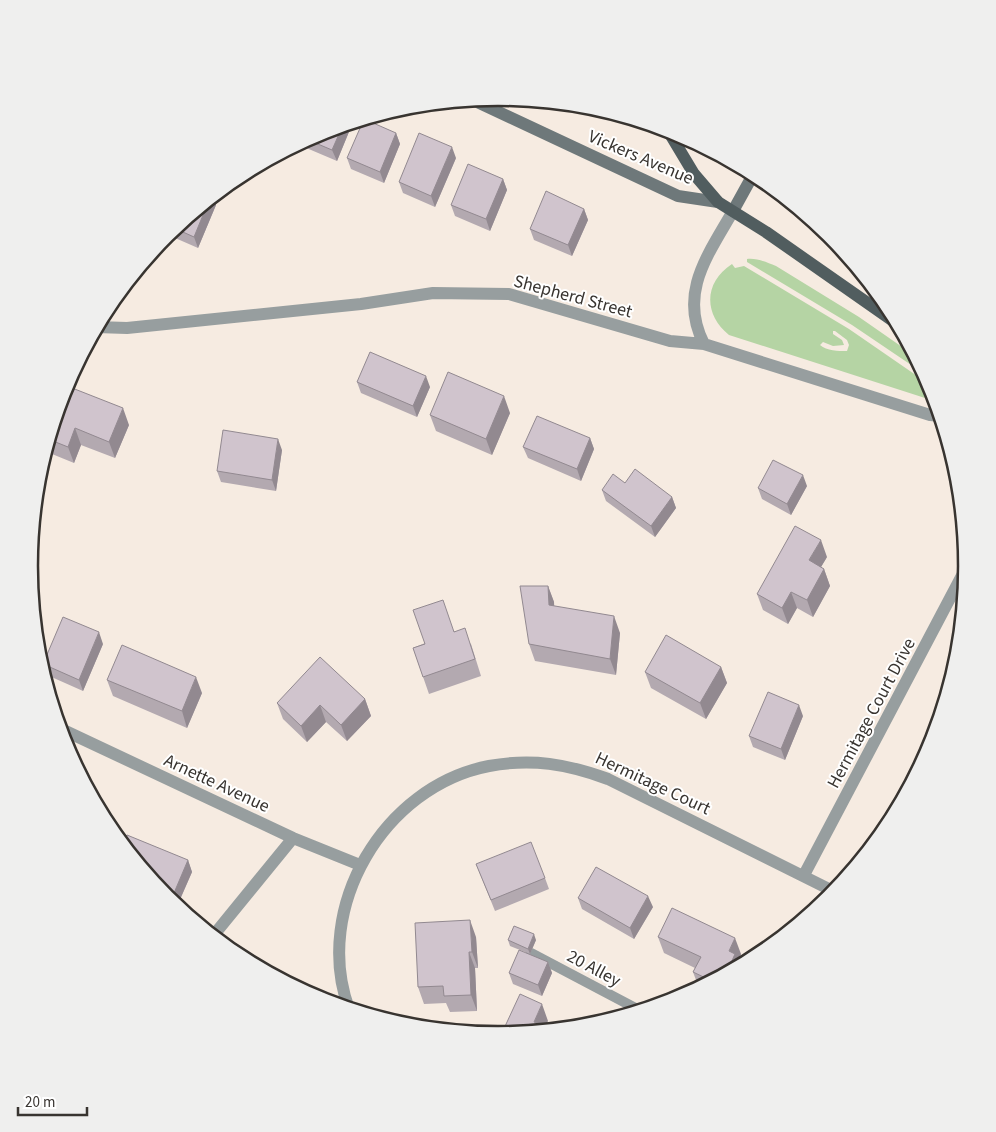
<svg xmlns="http://www.w3.org/2000/svg" width="996" height="1132" viewBox="0 0 996 1132" font-family="'Source Sans 3',sans-serif">
	<style>
		.grass { fill: #b5d4a4; fill-rule: evenodd }
		.lines { fill: none; stroke-linecap: round; stroke-linejoin: round }
		.lane { stroke: #979e9f; stroke-width: 10 }
		.street { stroke: #979e9f; stroke-width: 12 }
		.secondary { stroke: #6e787a; stroke-width: 12 }
		.primary { stroke: #515d5f; stroke-width: 12 }
		.wall { fill: #b3a9b0 }
		.shaded-wall { fill: #928990 }
		.building { fill: #d0c4cd; stroke: #928990 }
		.labels { text-anchor: middle; stroke-width: 4; stroke-linejoin: round; paint-order: stroke }
		.street-label { font-size: 18px; fill: #383430; stroke: #fff }
		.rim { fill: none; stroke: #383430; stroke-width: 2.5 }
	</style>
	<rect width="100%" height="100%" fill="#f6ebe1"/>
	<path class="grass" d="M747 259C757 258 766 262 776 266L859 317 915 356 926 375 852 325 747 262Z
		M732 264 735 268 744 266 849 329 923 380 926 384 925 398 729 335C703 314 704 282 732 264ZM833 331H835L847 340 849 345 847 351C838 351 827 351 820 345L823 342 833 346 844 345 842 340 833 334Z"/>
	<g class="lines">
		<path class="lane" d="M531 953 641 1011"/>
		<path class="street" d="M96 327 127 328 361 304 433 293 509 294 670 341 704 344 930 415 941 416
			M704 344C678 293 708 255 733 211
			M59 728 293 838 360 865
			M804 875 967 566
			M213 936 293 838
			M349 1009C312 908 384 786 489 766 532 758 567 764 608 779L835 892"/>
		<path class="secondary" d="M471 99 678 196 718 202
			M733 211 754 173"/>
		<path class="primary" d="M667 129 694 174 718 202 766 232 899 325"/>
	</g>
	<path class="wall" d="M353 122 337 161 304 147 302 141 319 132Z
		M396 133 400 144 384 183 351 169 347 158Z
		M456 158 435 207 403 193 399 182Z
		M503 179 507 190 490 231 455 216 451 205Z
		M213 196 216 205 198 248 166 234Z
		M584 209 588 220 572 256 534 240 530 229Z
		M357 382 430 387 417 417 361 393Z
		M58 408 129 425 115 458 81 445 74 463 52 454 47 443Z
		M510 413 492 455 436 431 430 415Z
		M590 438 594 449 581 481 528 458 523 447Z
		M282 450 276 491 221 482 217 471Z
		M625 483 672 497 676 508 655 537 606 501 602 490Z
		M807 486 791 515 762 499 758 488Z
		M827 557 821 567 824 569 830 586 813 617 797 608 788 624 763 610 757 594Z
		M548 586 554 602V606L620 633 616 675 535 661 529 644Z
		M454 631 471 644 481 676 429 694 413 648Z
		M103 644 83 691 47 675 43 664Z
		M721 667 727 683 706 719 651 688 645 672Z
		M107 680 202 693 187 728 113 696Z
		M365 699 371 716 347 741 326 722 307 742 283 719 277 703Z
		M803 716 785 760 753 747 749 736Z
		M123 845 188 860 192 872 178 904 169 900 166 898Z
		M476 864 545 878 549 889 495 911Z
		M578 898 653 907 634 939 582 909Z
		M476 937 478 968H475L477 1011 450 1012 446 1003 424 1004 418 987Z
		M658 937 741 954 738 961 740 966 699 988 693 972 695 968 664 953Z
		M508 940H536L530 954 510 946Z
		M548 962 552 973 542 996 513 984 509 973Z"/>
	<path class="shaded-wall" d="M353 122 337 161 332 150 343 125Z
		M396 133 400 144 384 183 380 172Z
		M452 147 456 158 435 207 431 196Z
		M503 179 507 190 490 231 486 219Z
		M213 196 216 205 198 248 194 237 210 198Z
		M584 209 588 220 572 256 568 245Z
		M426 376 430 387 417 417 413 406Z
		M504 396 510 413 492 455 486 439Z
		M123 408 129 425 115 458 109 442Z
		M75 428 81 445 74 463 68 447Z
		M590 438 594 449 581 481 577 469Z
		M278 439 282 450 276 491 272 480Z
		M803 475 807 486 791 515 787 504Z
		M672 497 676 508 655 537 651 526Z
		M821 540 827 557 815 577 809 560Z
		M824 569 830 586 813 617 807 600Z
		M548 586 554 602 555 621 549 605Z
		M791 592 797 608 788 624 782 608Z
		M614 616 620 633 616 675 610 659Z
		M99 632 103 644 83 691 79 680Z
		M721 667 727 683 706 719 700 703Z
		M196 677 202 693 187 728 182 711Z
		M365 699 371 716 347 741 341 725Z
		M320 705 326 722 307 742 301 726Z
		M799 705 803 716 785 760 781 749Z
		M188 860 192 872 178 904 174 893Z
		M648 896 653 907 634 939 630 928Z
		M470 920 476 937 478 968 472 952Z
		M534 934 536 940 530 954 528 949Z
		M735 938 741 954 738 961 740 966 726 974 729 951Z
		M469 952 475 968 477 1011 471 995Z
		M548 962 552 973 542 996 538 985Z
		M542 1004 548 1021 543 1031 534 1022Z"/>
	<path class="building" d="M364 119 396 133 380 172 347 158Z
		M343 125 332 150 306 139 319 132Z
		M419 133 452 147 431 196 399 182Z
		M468 164 503 179 486 219 451 205Z
		M546 191 584 209 568 245 530 229Z
		M210 198 194 237 174 228Z
		M370 352 426 376 413 406 357 382Z
		M448 372 504 396 486 439 430 415Z
		M67 386 123 408 109 442 75 428 68 447 48 439 58 408Z
		M537 416 590 438 577 469 523 447Z
		M223 430 278 439 272 480 217 471Z
		M773 460 803 475 787 504 758 488Z
		M635 469 672 497 651 526 602 490 613 474 625 483Z
		M795 526 821 540 809 560 824 569 807 600 791 592 782 608 757 594Z
		M520 586H548L549 605 614 616 610 659 529 644Z
		M443 600 454 632 465 628 475 659 423 677 413 648 425 644 413 610Z
		M63 617 99 632 79 680 43 664Z
		M666 635 721 667 700 703 645 672Z
		M122 645 196 677 182 711 107 680Z
		M320 657 365 699 341 725 320 705 301 726 277 703Z
		M768 692 799 705 781 749 749 736Z
		M127 835 188 860 174 893 155 885 123 845Z
		M531 842 545 878 491 900 476 864Z
		M596 867 648 896 630 928 578 898Z
		M672 908 735 938 729 951 735 954 726 974 712 981 693 972 701 957 658 937Z
		M470 920 472 952H469L471 995 444 996 443 986 418 987 415 923Z
		M514 926 534 934 528 949 508 940Z
		M519 950 548 962 538 985 509 973Z
		M520 994 542 1004 534 1022 552 1030 501 1035Z"/>
	<g class="labels">
		<g class="street-label">
			<text transform="translate(641 157) rotate(23)" y="6">Vickers Avenue</text>
			<text transform="translate(573 296) rotate(15)" y="6">Shepherd Street</text>
			<text transform="translate(871 713) rotate(-62)" y="6">Hermitage Court Drive</text>
			<text transform="translate(217 783) rotate(25)" y="6">Arnette Avenue</text>
			<text transform="translate(653 783) rotate(25)" y="6">Hermitage Court</text>
			<text transform="translate(594 968) rotate(28)" y="6">20 Alley</text>
		</g>
	</g>
	<path d="M0 0H996V1132H0ZM38 566a460 460 0 1 1 920 0a460 460 0 1 1-920 0Z" fill="#efefee" fill-rule="evenodd"/>
	<path class="rim" d="M38 566a460 460 0 1 1 920 0a460 460 0 1 1-920 0Z"/>
	<path d="M18 1107v8h69v-8" fill="none" stroke="#383430" stroke-width="2.5"/>
	<text x="25" y="1107" font-size="15" fill="#383430" stroke="#ffffff" stroke-width="4" paint-order="stroke">20 m</text>
</svg>
